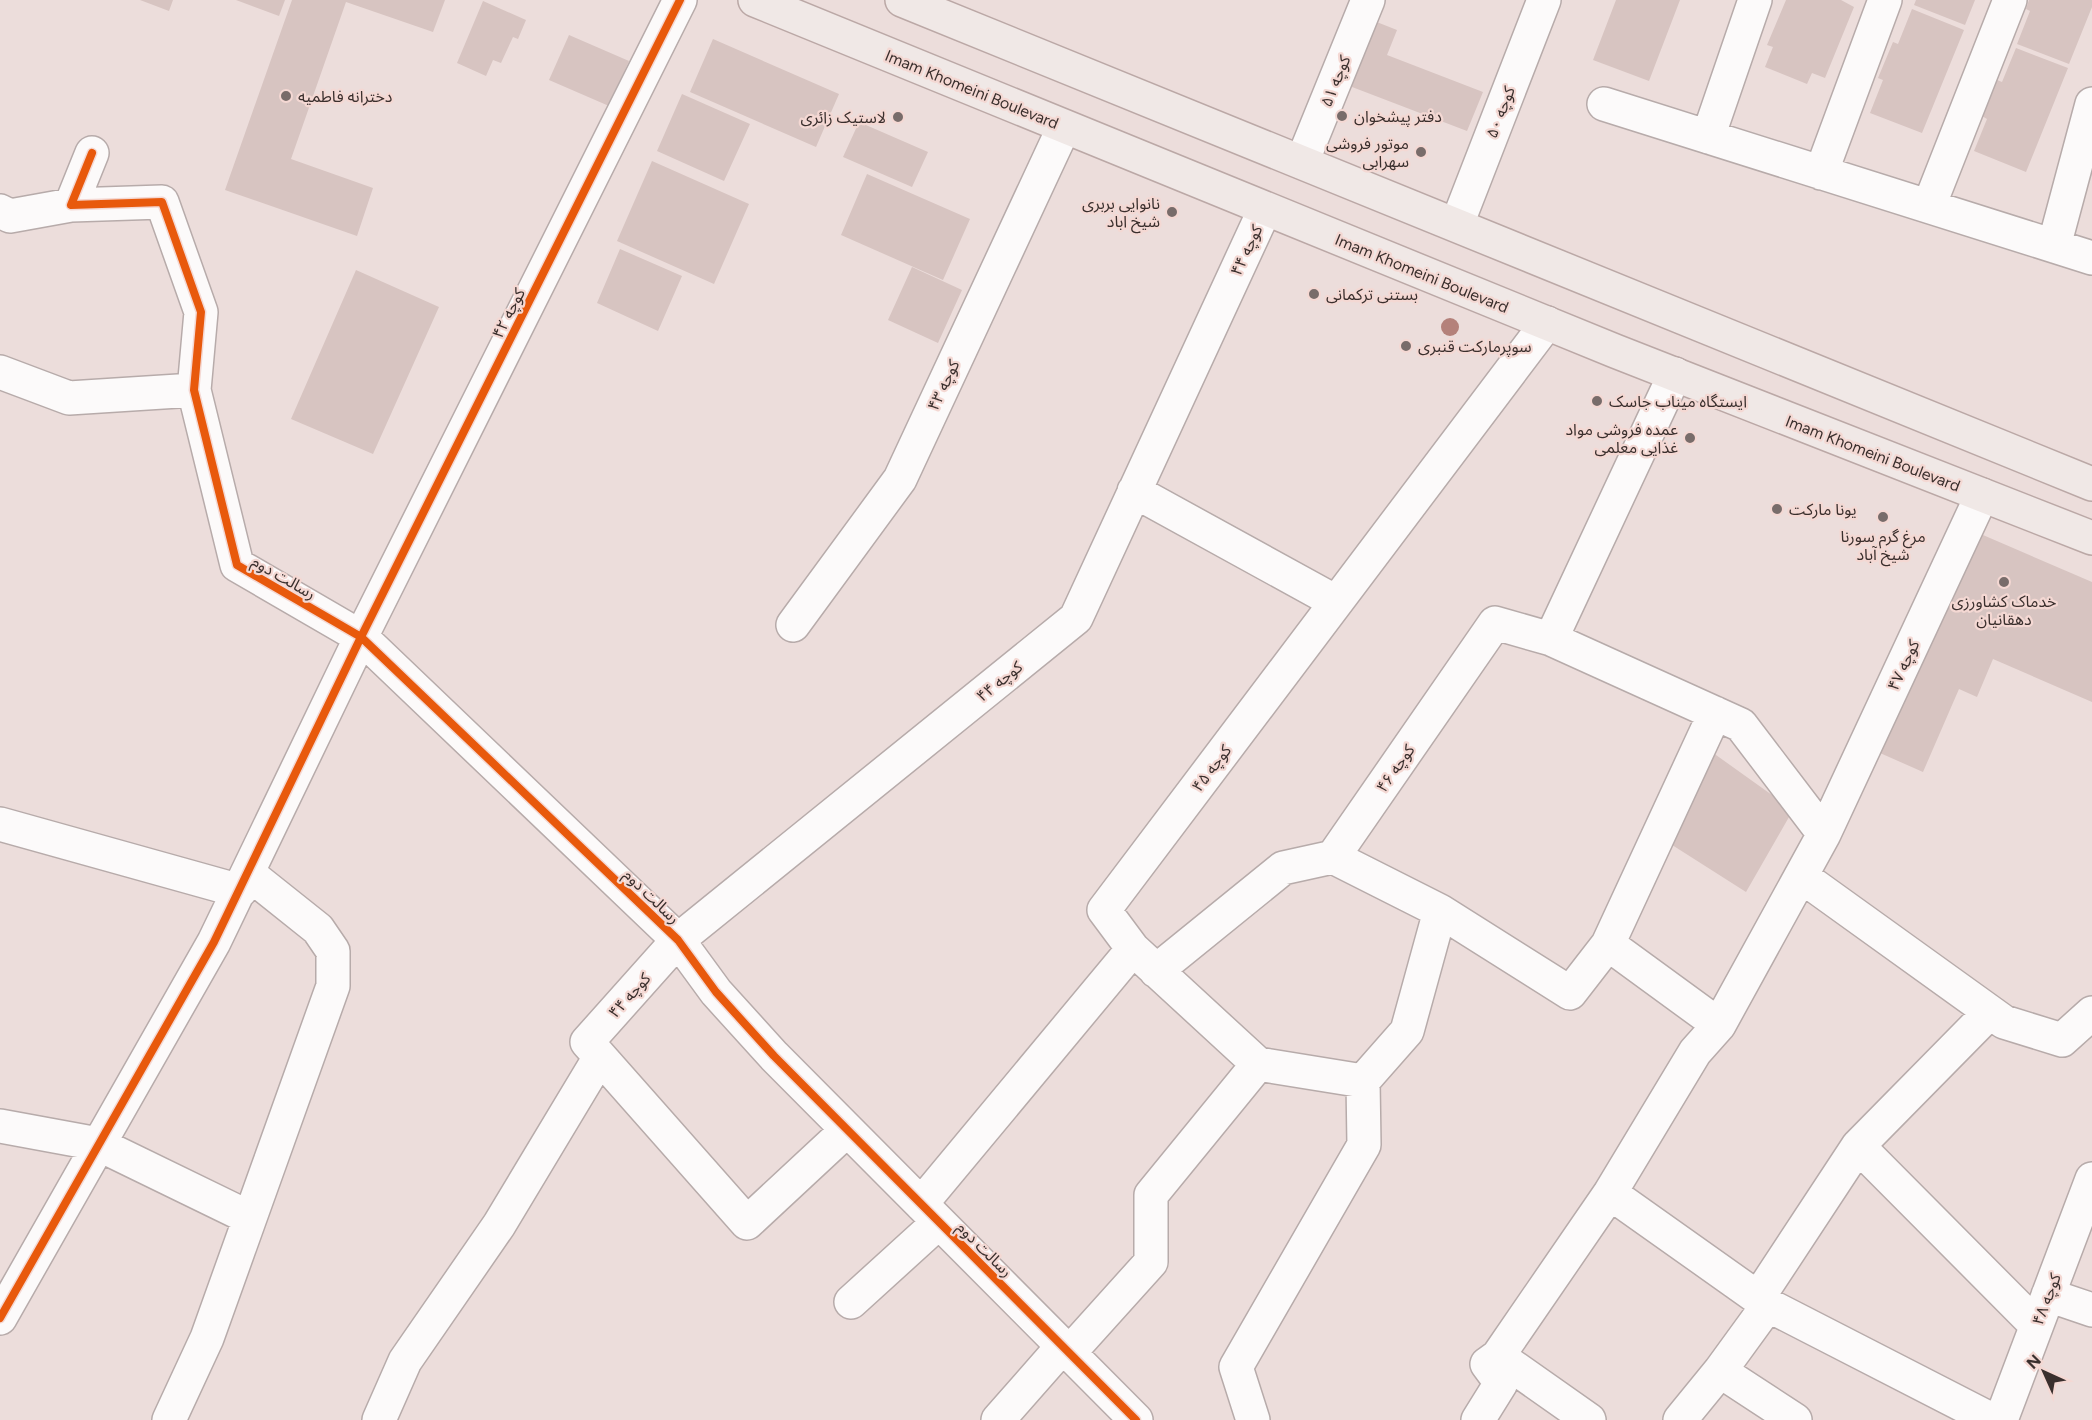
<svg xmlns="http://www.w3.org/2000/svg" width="2092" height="1420" viewBox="0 0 2092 1420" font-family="Figtree,'Noto Sans Arabic',sans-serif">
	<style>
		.building { fill: #d7c4c1 }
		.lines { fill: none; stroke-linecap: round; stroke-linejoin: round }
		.minor-casing { stroke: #b7abaa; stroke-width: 36 }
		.major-casing { stroke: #bba8a6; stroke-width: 36 }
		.minor { stroke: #fcfafa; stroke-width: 33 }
		.major { stroke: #f0e8e6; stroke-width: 33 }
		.cycleway-casing { stroke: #f4d8d3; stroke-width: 11 }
		.cycleway { stroke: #e8590c; stroke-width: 8 }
		.tree { fill: #b4817a }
		.poi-dot { fill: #786c6a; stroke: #f4d8d3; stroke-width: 2 }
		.labels { text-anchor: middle; stroke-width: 4.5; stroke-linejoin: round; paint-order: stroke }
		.street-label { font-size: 16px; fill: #3a2f2d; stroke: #f4d8d3 }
		.poi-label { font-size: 16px; fill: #3a2f2d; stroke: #f4d8d3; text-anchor: start }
	</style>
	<rect width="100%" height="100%" fill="#ecdddb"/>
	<path class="building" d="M140 0H173L169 11Z
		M236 0H285L279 16Z
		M292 0H445L433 32 346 2 291 159 373 188 357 236 225 190Z
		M1616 0H1680L1649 81 1593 60Z
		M1786 0H1841L1854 7 1825 78 1812 73 1807 84 1765 67 1773 47 1767 45Z
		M1916 0H1975L1965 25 1914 5Z
		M2029 0H2092V7L2069 64 2017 44 2030 11 2026 9Z
		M483 1 526 20 518 39 513 37 501 63 493 60 486 76 457 63Z
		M1912 9 1964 30 1922 133 1870 113 1883 80 1878 78 1893 42 1898 44Z
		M1364 17 1397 30 1387 55 1483 92 1467 131 1339 82Z
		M569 35 629 61 609 106 549 80Z
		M713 39 839 94 816 147 690 92Z
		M2016 48 2068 68 2026 172 1974 151 1987 119 1982 116 1997 80 2002 82Z
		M682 94 750 124 724 181 657 151Z
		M859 122 928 152 912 187 843 157Z
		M652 161 749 204 714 284 617 241Z
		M867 174 970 219 943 280 841 235Z
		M620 249 682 276 658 331 597 303Z
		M912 267 962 290 938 343 888 320Z
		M356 270 439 307 373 454 291 419Z
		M1976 532 2092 582V702L1993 659 1977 697 1959 689 1923 772 1880 753Z
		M1709 750 1793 810 1746 892 1658 836Z"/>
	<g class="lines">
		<defs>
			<path id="minor" d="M1604 104 2092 258
				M1708 137 1755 0
				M92 153 71 205 162 202 201 312 194 390 237 565 361 637 678 940 716 992 774 1056 1136 1420
				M1302 162 1368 0
				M1821 173 1885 0
				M1929 206 2010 0
				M0 211 10 216 71 205
				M1457 224 1544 0
				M2054 246 2092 104
				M0 372 69 398 194 390
				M1134 491 1336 602
				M793 625 900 479 1064 127
				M1551 639 1741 725 1824 834 1719 1025 1608 944 1715 713
				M0 824 240 891
				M1824 834 1982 495
				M1801 876 2004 1022 2062 1040 2092 1013
				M1440 911 1570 993 1608 944
				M1156 971 1283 868 1333 857
				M1990 1012 1858 1146 2036 1325
				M1258 1064 1363 1081 1407 1031 1440 911 1333 857 1495 623 1551 639 1675 374
				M0 1126 98 1144 250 1218
				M847 1130 747 1223 587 1042 678 940 1076 618 1265 209
				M1610 1193 1768 1305 1720 1371 1680 1420
				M921 1204 1133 949 1104 910 1547 323
				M2048 1295 2092 1310
				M1758 1298 1858 1146
				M851 1302 939 1222
				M1768 1305 1992 1420
				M0 1318 214 942 361 637 680 0
				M1069 1353 1151 1262V1195L1258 1064 1133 949
				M1720 1371 1795 1420
				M169 1420 207 1338 333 986V951L318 929 249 874
				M379 1420 405 1361 499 1225 600 1057
				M998 1420 1063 1346
				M1253 1420 1236 1367 1364 1145 1363 1081
				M1478 1420 1501 1383 1487 1364 1498 1356
				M1589 1420 1498 1356 1610 1193 1695 1052 1719 1025
				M2001 1420 2092 1179"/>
			<path id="major" d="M755 0 1615 351 2092 538
				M902 0 2092 484"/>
		</defs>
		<use href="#minor" class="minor-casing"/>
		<use href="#major" class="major-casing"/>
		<use href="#minor" class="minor"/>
		<use href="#major" class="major"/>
		<defs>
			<path id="cycleway" d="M92 153 71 205 162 202 201 312 194 390 237 565 361 637 678 940 716 992 774 1056 1136 1420
				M0 1318 214 942 361 637 680 0"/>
		</defs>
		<use href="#cycleway" class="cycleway-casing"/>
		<use href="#cycleway" class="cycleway"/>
	</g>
	<circle class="tree" cx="1450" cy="327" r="9"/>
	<g class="poi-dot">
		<circle cx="286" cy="96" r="6"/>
		<circle cx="1342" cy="116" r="6"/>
		<circle cx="898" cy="117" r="6"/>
		<circle cx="1421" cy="152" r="6"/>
		<circle cx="1172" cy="212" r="6"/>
		<circle cx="1314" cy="294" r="6"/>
		<circle cx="1406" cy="346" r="6"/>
		<circle cx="1597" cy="401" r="6"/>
		<circle cx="1690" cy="438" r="6"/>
		<circle cx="1777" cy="509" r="6"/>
		<circle cx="1883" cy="517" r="6"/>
		<circle cx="2004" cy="582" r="6"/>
	</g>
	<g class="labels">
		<g class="street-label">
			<text transform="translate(1335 81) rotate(-68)" y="6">کوچه ۵۱</text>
			<text transform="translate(972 89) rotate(22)" y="6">Imam Khomeini Boulevard</text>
			<text transform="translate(1500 112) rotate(-69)" y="6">کوچه ۵۰</text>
			<text transform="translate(1246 250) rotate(-65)" y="6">کوچه ۴۴</text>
			<text transform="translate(1422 273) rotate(22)" y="6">Imam Khomeini Boulevard</text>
			<text transform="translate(508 313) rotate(-63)" y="6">کوچه ۴۲</text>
			<text transform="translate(943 385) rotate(-65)" y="6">کوچه ۴۳</text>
			<text transform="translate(1873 453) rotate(21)" y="6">Imam Khomeini Boulevard</text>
			<text transform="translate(284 577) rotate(30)" y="6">رسالت دوم</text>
			<text transform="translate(1903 665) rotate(-65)" y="6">کوچه ۴۷</text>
			<text transform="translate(999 681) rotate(-39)" y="6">کوچه ۴۴</text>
			<text transform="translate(1211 768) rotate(-53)" y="6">کوچه ۴۵</text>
			<text transform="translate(1395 768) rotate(-55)" y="6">کوچه ۴۶</text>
			<text transform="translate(652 896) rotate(44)" y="6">رسالت دوم</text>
			<text transform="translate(629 995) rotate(-48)" y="6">کوچه ۴۴</text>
			<text transform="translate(985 1249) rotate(45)" y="6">رسالت دوم</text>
			<text transform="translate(2046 1299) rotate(-69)" y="6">کوچه ۴۸</text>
		</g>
		<g class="poi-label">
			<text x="298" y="102">دخترانه فاطمیه</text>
			<text x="1354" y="122">دفتر پیشخوان</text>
			<text x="886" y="123" text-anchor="end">لاستیک زائری</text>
			<text x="1409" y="149" text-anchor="end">موتور فروشی<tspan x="1409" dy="18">سهرابی</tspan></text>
			<text x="1160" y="209" text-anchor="end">نانوایی بربری<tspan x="1160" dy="18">شیخ اباد</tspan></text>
			<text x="1326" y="300">بستنی ترکمانی</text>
			<text x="1418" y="352">سوپرمارکت قنبری</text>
			<text x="1609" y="407">ایستگاه میناب جاسک</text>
			<text x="1678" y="435" text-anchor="end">عمده فروشی مواد<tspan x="1678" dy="18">غذایی معلمی</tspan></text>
			<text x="1789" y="515">یونا مارکت</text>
			<text x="1883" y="542" text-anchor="middle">مرغ گرم سورنا<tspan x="1883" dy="18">شیخ آباد</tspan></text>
			<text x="2004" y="607" text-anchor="middle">خدماک کشاورزی<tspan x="2004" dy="18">دهقانیان</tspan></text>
		</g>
	</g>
	<g transform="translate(2044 1372) rotate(315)" stroke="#f4d8d3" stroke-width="4.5" paint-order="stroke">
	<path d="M0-4.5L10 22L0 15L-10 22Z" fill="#3a2f2d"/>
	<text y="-9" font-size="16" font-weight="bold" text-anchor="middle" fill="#3a2f2d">N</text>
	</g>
</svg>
